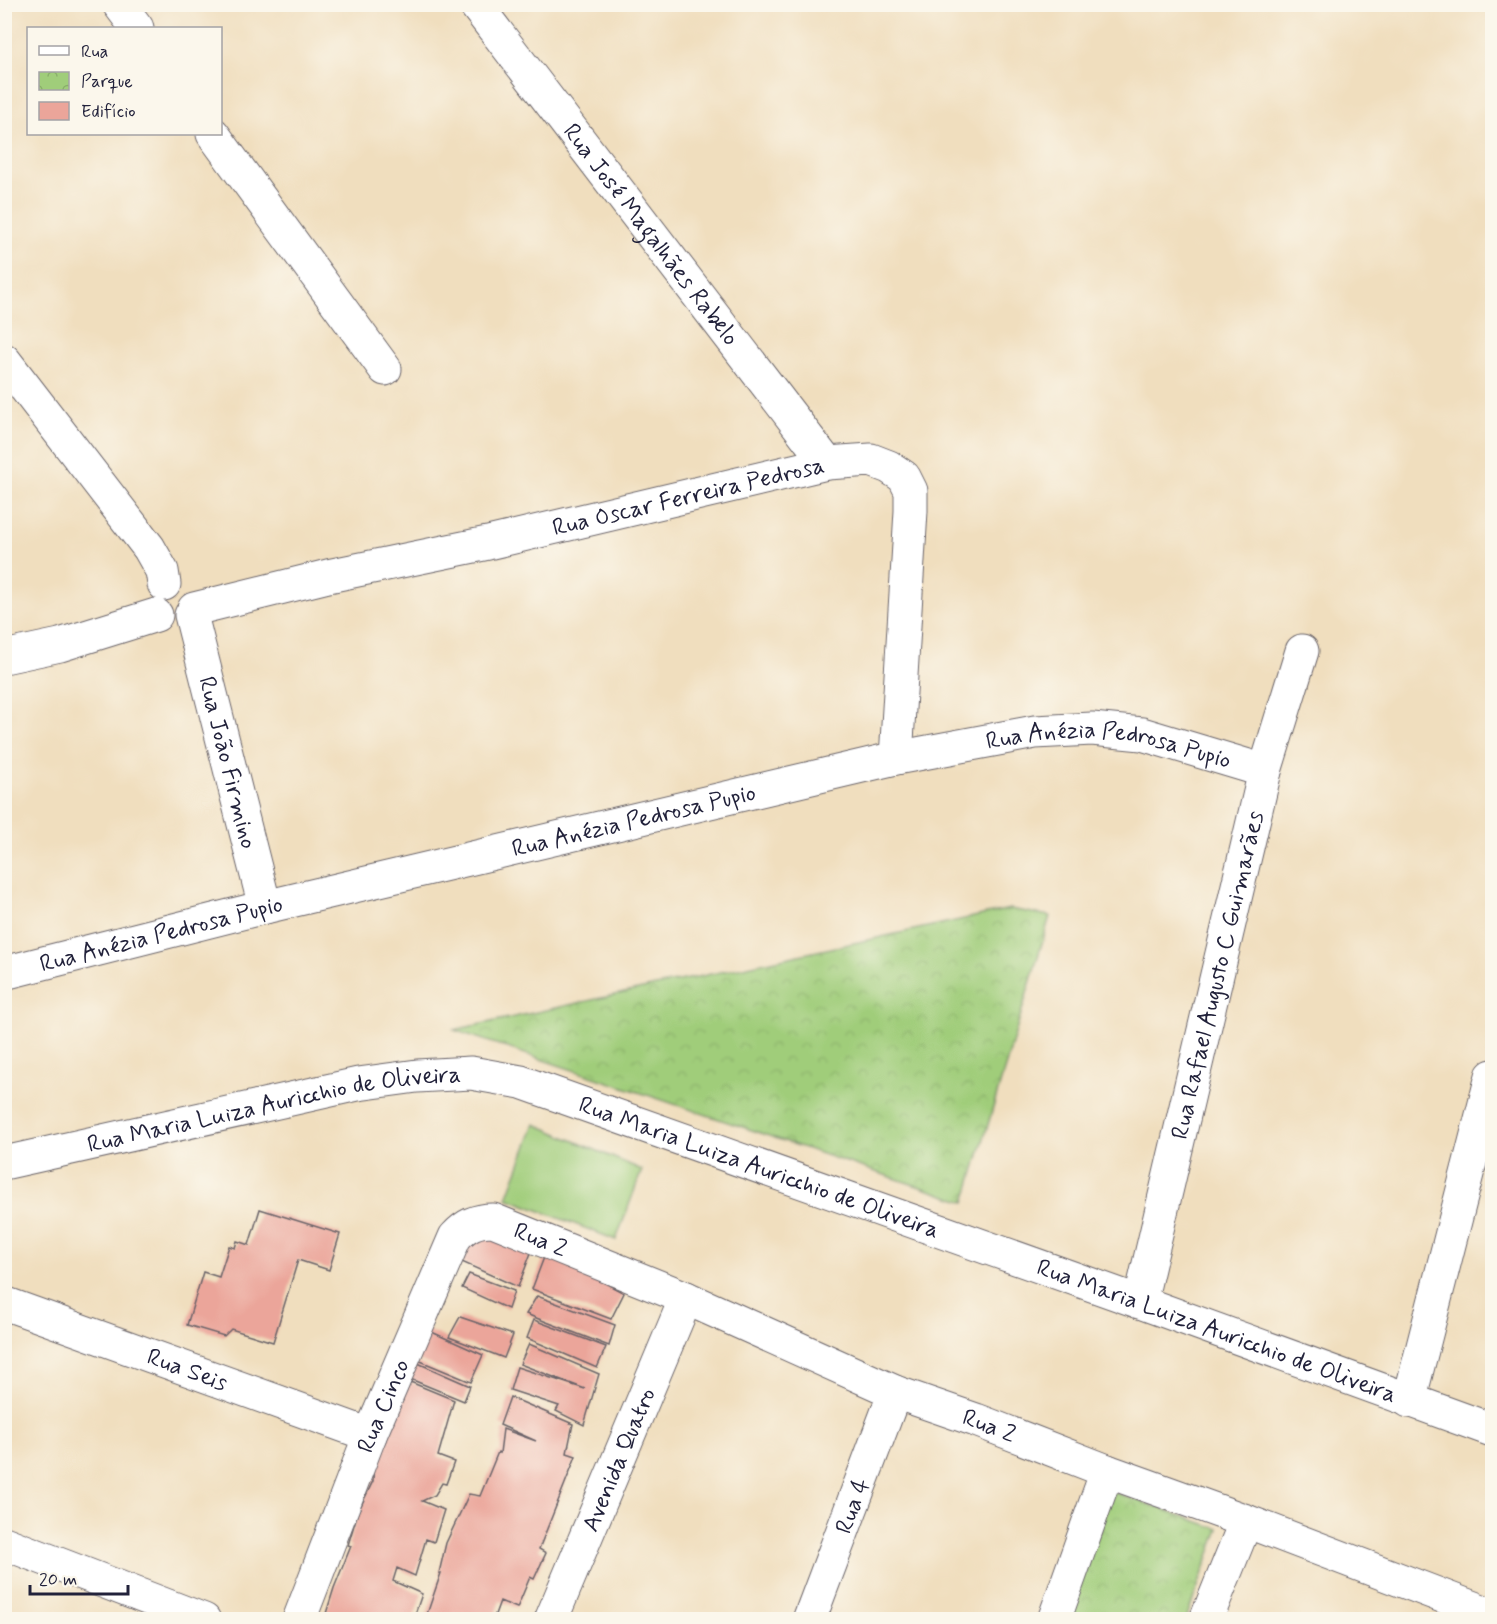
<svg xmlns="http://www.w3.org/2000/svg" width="1497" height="1624" viewBox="0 0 1497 1624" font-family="Mynerve,sans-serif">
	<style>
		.grass { fill: #a0cd7a; stroke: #61785a; stroke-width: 1.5 }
		.park { fill: url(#park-crowns); stroke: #61785a; stroke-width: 1.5 }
		.building { fill: #eba59a }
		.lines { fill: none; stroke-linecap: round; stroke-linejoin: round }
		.minor-casing { stroke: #6a6469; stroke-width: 35 }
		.minor { stroke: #fff; stroke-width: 33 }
		.labels { text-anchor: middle; stroke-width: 4.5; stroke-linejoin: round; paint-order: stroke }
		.street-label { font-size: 24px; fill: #22223b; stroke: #fbf7ec }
	</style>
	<defs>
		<pattern id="park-crowns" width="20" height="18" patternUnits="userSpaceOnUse" patternTransform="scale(1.5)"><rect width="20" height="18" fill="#a0cd7a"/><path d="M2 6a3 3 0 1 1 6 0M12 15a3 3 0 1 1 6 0" fill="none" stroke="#8ab06a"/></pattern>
	</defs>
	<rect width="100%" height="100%" fill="#fbf7ec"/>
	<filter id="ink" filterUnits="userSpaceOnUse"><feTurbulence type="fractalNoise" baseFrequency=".0167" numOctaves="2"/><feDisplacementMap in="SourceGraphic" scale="12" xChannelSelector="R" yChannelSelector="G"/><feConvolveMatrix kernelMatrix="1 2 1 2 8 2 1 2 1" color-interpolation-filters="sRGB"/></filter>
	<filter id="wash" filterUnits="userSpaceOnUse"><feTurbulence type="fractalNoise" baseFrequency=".008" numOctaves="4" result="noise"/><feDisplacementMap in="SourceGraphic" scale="24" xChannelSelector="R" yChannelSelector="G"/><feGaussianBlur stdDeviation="1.35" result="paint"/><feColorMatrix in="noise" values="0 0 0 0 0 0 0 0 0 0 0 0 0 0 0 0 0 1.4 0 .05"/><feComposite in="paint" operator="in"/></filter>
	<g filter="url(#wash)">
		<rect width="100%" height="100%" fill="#f0debe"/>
		<path class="grass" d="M535 1124 642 1170 616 1240 507 1198Z"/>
		<path class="park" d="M1010 909 1050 916 965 1202 454 1030Z
			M1108 1490 1219 1529 1186 1619 1062 1620Z"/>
		<g id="blocks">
			<path class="building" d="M260 1209 340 1234 329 1270 298 1260 273 1342 231 1329 224 1336 187 1325 203 1272 219 1277 229 1246 235 1248 237 1241 249 1245Z
				M471 1227 534 1245 518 1287 455 1259Z
				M546 1252 624 1293 611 1319 532 1289Z
				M469 1274 514 1291 508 1309 462 1288Z
				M537 1296 615 1325 609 1346 526 1314Z
				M460 1317 513 1335 504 1358 449 1337Z
				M534 1320 606 1347 597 1368 527 1338Z
				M425 1329 483 1355 471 1382 411 1357Z
				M529 1344 599 1374 584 1425 556 1411 559 1406 510 1390 517 1367 585 1389 520 1364Z
				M411 1360 470 1386 464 1401 403 1376Z
				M403 1379 454 1400 438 1456 454 1462 446 1484 442 1483 435 1495 422 1501 444 1510 434 1542 426 1539 415 1576 397 1568 393 1581 422 1594 413 1620H324L334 1588 351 1546 348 1545 358 1512 373 1481 374 1455Z
				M510 1397 573 1424 567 1453 576 1456 539 1549 546 1553 534 1579 530 1577 517 1608 500 1601 493 1620H425L441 1573H439L446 1543 469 1494 480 1496 498 1452 500 1453 503 1429 536 1441 500 1425Z"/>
		</g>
	</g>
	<g filter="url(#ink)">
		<use href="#blocks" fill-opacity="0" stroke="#6a6469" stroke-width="1.5"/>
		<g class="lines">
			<defs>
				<g id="minor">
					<path d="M119 4 137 28"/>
					<path id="s1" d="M475 4 827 463"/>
					<path d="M213 134 385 369"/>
					<path d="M4 360 149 548 162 571 164 584"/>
					<path id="s2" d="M194 609 328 576 488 543 827 463 871 460 889 467 904 477 911 491V511L896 758"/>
					<path id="s3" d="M191 615 265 907"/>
					<path d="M4 657 60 645 156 615"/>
					<path id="s4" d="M4 973 265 907 896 758 1035 732 1092 729 1142 734 1265 771"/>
					<path id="s5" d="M4 1163 358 1084 417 1076 471 1073 521 1082 1140 1302 1492 1430"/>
					<path id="s6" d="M1140 1302 1265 771 1302 651"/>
					<path id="s7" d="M4 1303 370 1435"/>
					<path d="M1409 1401 1492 1076"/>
					<path d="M4 1543 204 1620"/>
					<path id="s8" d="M299 1620 370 1435 455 1237C466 1225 476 1220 493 1220L686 1298 895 1392 976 1420 1107 1471 1246 1521 1492 1615"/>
					<path id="s9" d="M551 1620 686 1298"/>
					<path id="s10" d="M809 1620 895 1392"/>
					<path d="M1054 1620 1107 1471"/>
					<path d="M1206 1620 1246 1521"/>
				</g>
			</defs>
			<use href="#minor" class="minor-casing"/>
			<use href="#minor" class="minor"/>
		</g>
	</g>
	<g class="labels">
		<g class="street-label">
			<text dy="8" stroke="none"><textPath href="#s1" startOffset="290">Rua José Magalhães Rabelo</textPath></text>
			<text dy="8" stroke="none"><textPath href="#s2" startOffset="507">Rua Oscar Ferreira Pedrosa</textPath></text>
			<text dy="8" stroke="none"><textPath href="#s4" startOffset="1134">Rua Anézia Pedrosa Pupio</textPath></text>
			<text dy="8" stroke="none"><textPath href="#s3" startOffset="152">Rua João Firmino</textPath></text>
			<text dy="8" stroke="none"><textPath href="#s4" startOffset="648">Rua Anézia Pedrosa Pupio</textPath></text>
			<text dy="8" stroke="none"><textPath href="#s4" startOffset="162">Rua Anézia Pedrosa Pupio</textPath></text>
			<text dy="8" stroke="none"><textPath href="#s6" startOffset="336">Rua Rafael Augusto C Guimarães</textPath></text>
			<text dy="8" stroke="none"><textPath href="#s5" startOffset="276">Rua Maria Luiza Auricchio de Oliveira</textPath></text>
			<text dy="8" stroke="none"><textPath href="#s5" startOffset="780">Rua Maria Luiza Auricchio de Oliveira</textPath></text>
			<text dy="8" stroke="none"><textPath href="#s8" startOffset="508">Rua 2</textPath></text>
			<text dy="8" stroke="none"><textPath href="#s5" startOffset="1266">Rua Maria Luiza Auricchio de Oliveira</textPath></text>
			<text dy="8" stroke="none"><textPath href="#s7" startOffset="195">Rua Seis</textPath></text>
			<text dy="8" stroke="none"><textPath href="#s8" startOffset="230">Rua Cinco</textPath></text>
			<text dy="8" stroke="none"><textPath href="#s8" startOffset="994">Rua 2</textPath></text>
			<text dy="8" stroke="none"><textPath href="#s9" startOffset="174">Avenida Quatro</textPath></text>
			<text dy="8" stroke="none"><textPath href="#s10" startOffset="122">Rua 4</textPath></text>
		</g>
	</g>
	<rect width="1497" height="1624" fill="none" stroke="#fbf7ec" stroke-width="24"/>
	<rect x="27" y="27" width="195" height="108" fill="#fbf7ec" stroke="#a4a2a5" stroke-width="1.5"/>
	<rect x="39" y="46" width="30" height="9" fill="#ffffff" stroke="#a4a2a5" stroke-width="1.5"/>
	<text x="81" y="57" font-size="18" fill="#22223b">Rua</text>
	<rect x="39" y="72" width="30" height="18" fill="url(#park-crowns)" stroke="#a4a2a5" stroke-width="1.5"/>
	<text x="81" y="87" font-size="18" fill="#22223b">Parque</text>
	<rect x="39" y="102" width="30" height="18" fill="#eba59a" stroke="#a4a2a5" stroke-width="1.5"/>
	<text x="81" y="117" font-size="18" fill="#22223b">Edifício</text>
	<path d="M30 1585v9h98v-9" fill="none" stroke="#22223b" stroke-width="3"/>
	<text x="39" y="1585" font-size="18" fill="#22223b" stroke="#fbf7ec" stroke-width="4.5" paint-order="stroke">20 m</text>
</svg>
